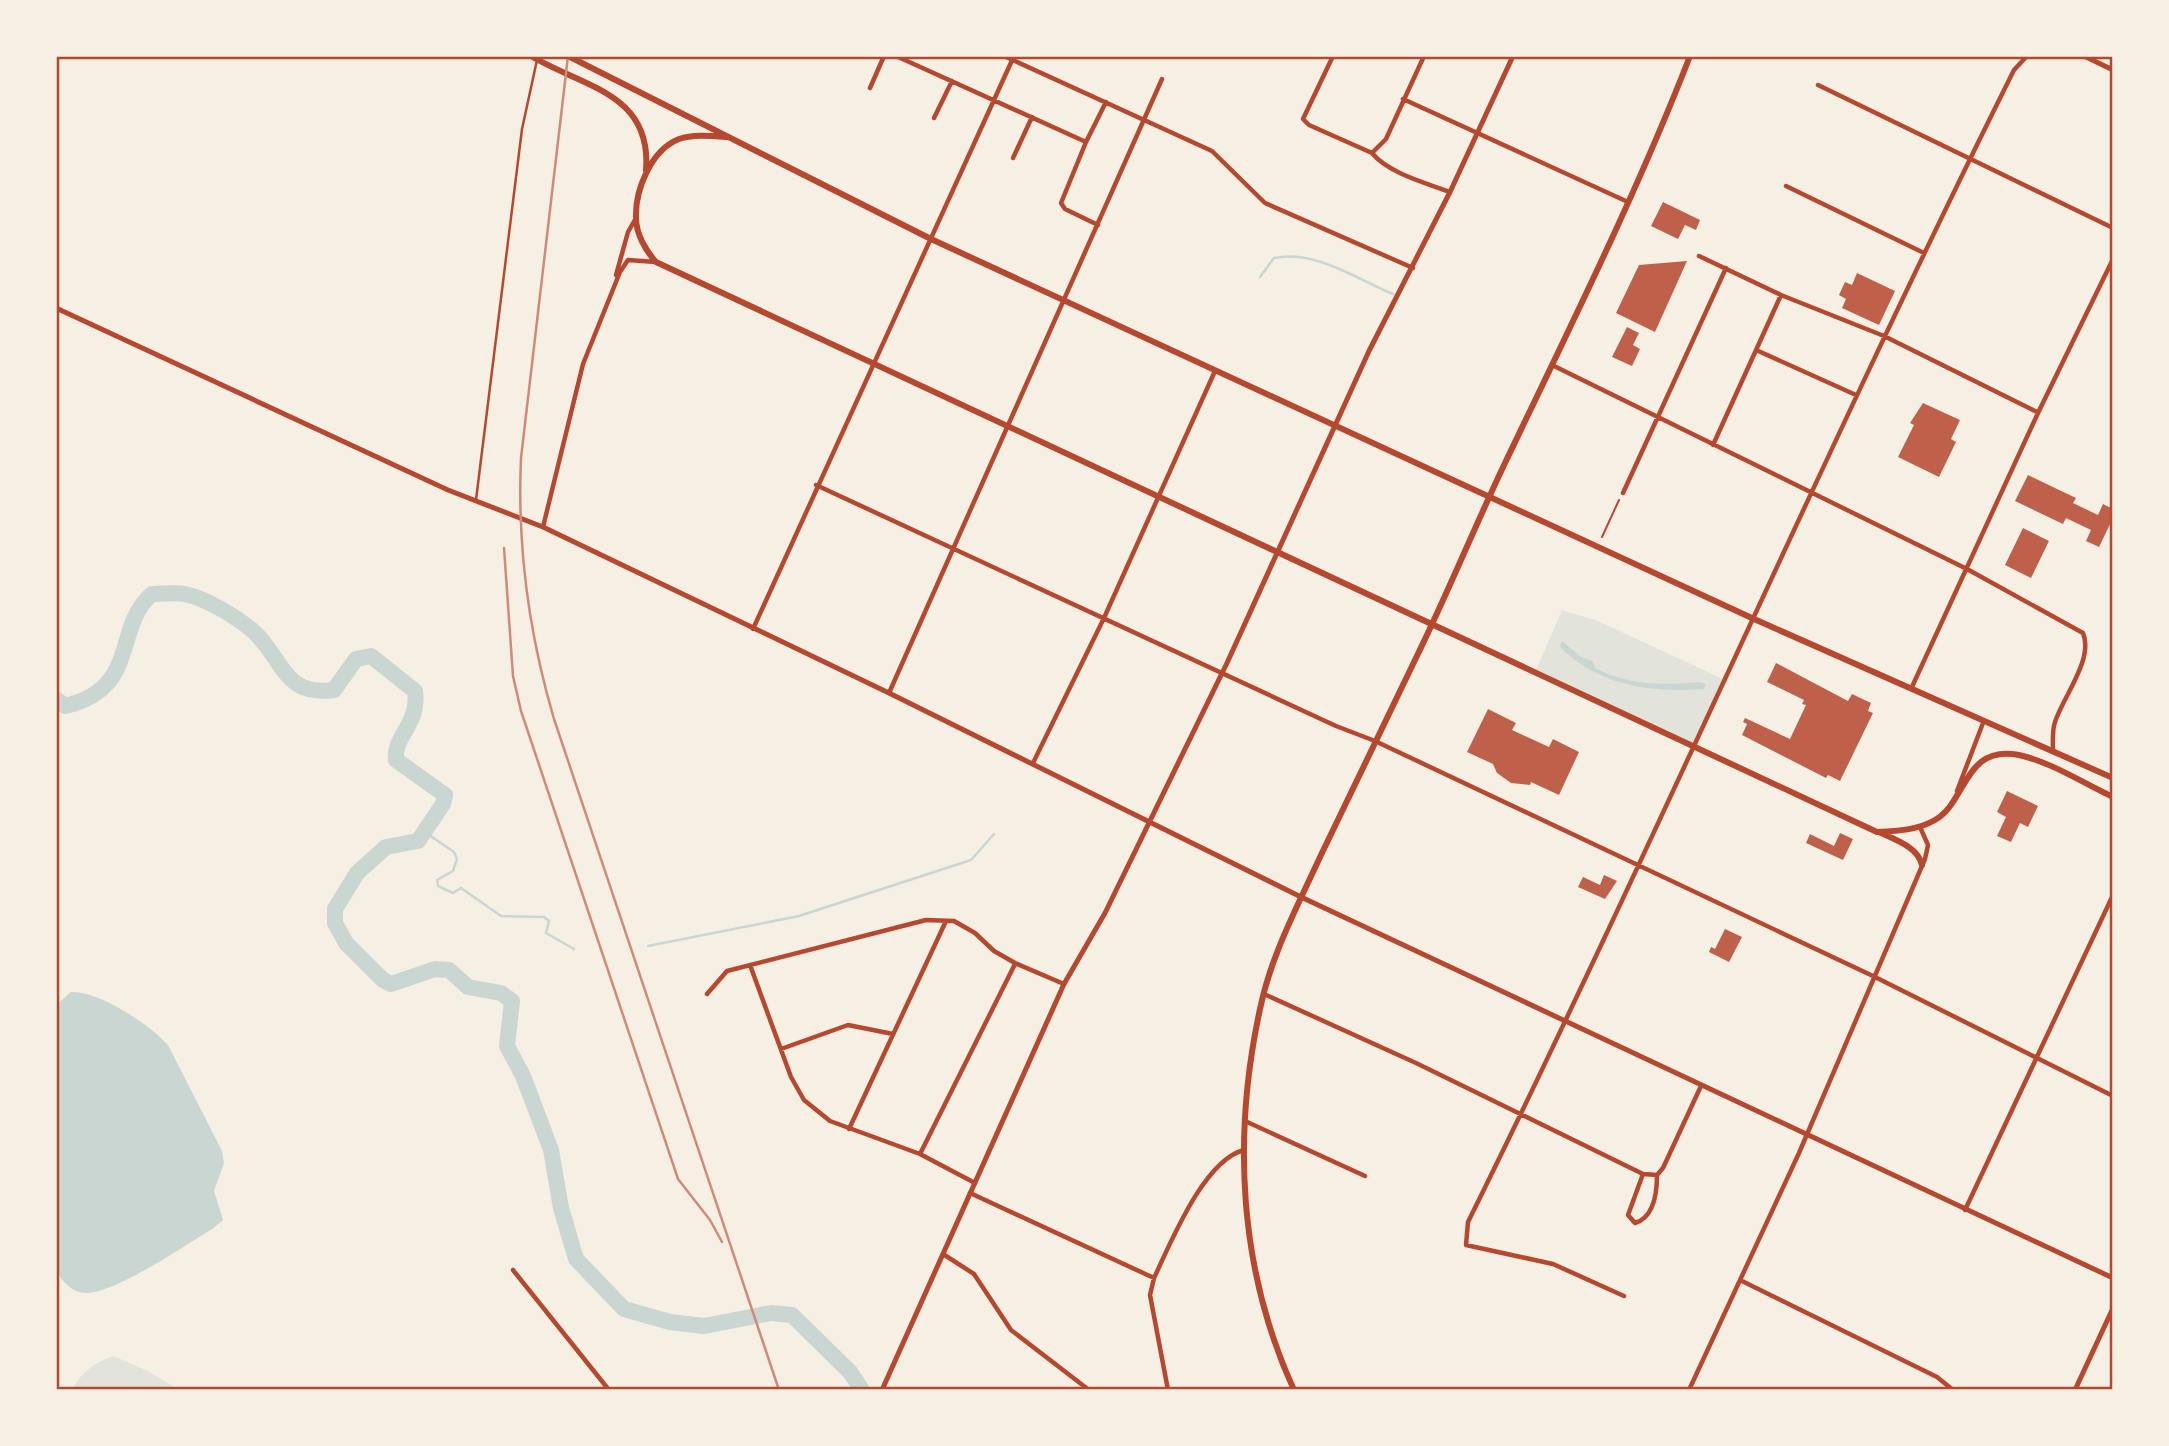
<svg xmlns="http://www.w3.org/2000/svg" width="2169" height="1446" viewBox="0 0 2169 1446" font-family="'Open Sans',sans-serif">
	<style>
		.green { fill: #e2e4dc }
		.water { fill: #c9d6d2 }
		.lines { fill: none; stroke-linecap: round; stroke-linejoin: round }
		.stream { stroke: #c9d6d2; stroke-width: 2.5 }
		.river { stroke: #c9d6d2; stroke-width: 16 }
		.building { fill: #bf614a }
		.path { stroke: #b5482f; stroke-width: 2 }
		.service { stroke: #b5482f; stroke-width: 2.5 }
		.minor { stroke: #b5482f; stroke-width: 4.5 }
		.tertiary { stroke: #b5482f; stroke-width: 5 }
		.secondary { stroke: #b5482f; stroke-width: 6 }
		.rail { stroke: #cf8b77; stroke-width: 2.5 }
		.neatline { fill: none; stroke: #b5482f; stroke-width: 2.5 }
	</style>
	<rect width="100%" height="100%" fill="#f6efe4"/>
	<path class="green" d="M1562 610 1598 621 1725 680 1695 744 1536 670Z
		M113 1356 148 1371 179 1390H72C81 1372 94 1363 113 1356Z"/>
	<path class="water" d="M1562 641 1581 657 1593 661 1595 668C1630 686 1662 685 1700 682L1706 684 1704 689C1651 693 1599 686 1560 647Z
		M71 992C99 991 149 1024 168 1045L222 1151 224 1163 214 1191 223 1220 212 1229C186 1245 112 1295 85 1293 71 1292 63 1282 56 1271V1005Z"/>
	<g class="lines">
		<path class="stream" d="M1260 277 1274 258C1313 249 1357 279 1393 294
			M426 833 454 852 457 859 453 871 437 880 438 886 453 893 461 888 501 916 544 917 549 921 546 933 574 949
			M648 946 799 916 971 860 994 834"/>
		<path class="river" d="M56 699 65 706C140 689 113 627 152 594 162 594 175 592 185 594 207 599 235 616 252 630 284 658 282 697 334 690L356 659 371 656 415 691C420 724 393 736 396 760L445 795 443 804 418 841 386 847 357 873 335 909V923L346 943 383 980 391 984 435 969 449 970 468 987 501 993 512 1001 507 1046 523 1076 551 1150 561 1208 576 1259 624 1309 670 1322 704 1326 771 1313 792 1315 850 1372 862 1390"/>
	</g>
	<path class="building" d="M1663 202 1700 220 1696 230 1685 225 1678 239 1651 226Z
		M1687 261 1655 332 1616 313 1639 265Z
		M1857 273 1895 291 1879 325 1842 308 1846 299 1839 295 1845 282 1852 285Z
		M1627 327 1639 333 1633 345 1640 349 1632 366 1612 357Z
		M1923 403 1960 420 1951 439 1956 442 1939 477 1898 457 1914 425 1910 423Z
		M2028 475 2076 498 2073 503 2098 515 2103 504 2113 509V518L2099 547 2086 541 2091 530 2066 518 2063 524 2015 501Z
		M2023 528 2049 541 2031 578 2005 565Z
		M1776 663 1848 701 1852 694 1871 703 1868 711 1873 713 1840 781 1828 775 1826 778 1742 735 1747 724 1743 722 1745 718 1790 739 1806 705 1802 704 1804 700 1767 682Z
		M1488 709 1516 723 1512 730 1549 747 1553 739 1579 752 1559 795 1531 782 1530 785 1511 783 1497 773 1493 764 1467 752Z
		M2007 791 2038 806 2028 827 2020 823 2011 842 1997 836 2006 817 1997 812Z
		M1840 833 1853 839 1843 860 1806 843 1810 834 1834 846Z
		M1604 875 1617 881 1605 899 1578 887 1583 877 1600 885Z
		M1725 929 1742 937 1729 962 1709 952 1711 947 1715 949Z"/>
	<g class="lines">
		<path class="path" d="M1602 537 1619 500"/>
		<path class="service" d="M476 500 522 129 537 60"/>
		<path class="minor" d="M896 56 1086 142 1061 203 1065 209 1098 225
			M1004 56 1212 151 1265 203 1413 268
			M1333 56 1303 119 1309 125 1372 153C1388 173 1426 183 1450 192
			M1818 85 2113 228
			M870 88 884 56
			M1403 99 1628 202
			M934 118 952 81
			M1086 142 1106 102
			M1372 153 1386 139 1424 56
			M1013 158 1032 117
			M1786 186 1924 253
			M1699 256 1781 295 1884 336 2037 412
			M616 275 628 232 636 218
			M1756 350 1856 395
			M1552 365 1967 569 2083 633C2094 659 2063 697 2055 722 2052 730 2053 741 2053 750
			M1713 445 1781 295
			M816 485 1336 726 1375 741 1873 976 2113 1096
			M1623 493 1726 268
			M543 527 583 364 620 272 628 260 656 262
			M753 629 1014 56
			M1911 689 2038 413 2113 259
			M889 693 1162 79
			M1033 763 1104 618 1215 371
			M1957 791 1983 723
			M750 965 791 1077 804 1100 830 1121 920 1154 975 1183
			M707 994 727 971 926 920 954 921 975 933 994 951 1015 963 1064 984
			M1264 994 1416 1063 1643 1174 1657 1175 1663 1168 1701 1086
			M781 1049 848 1025 893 1034
			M1245 1121 1365 1176
			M849 1129 946 921
			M920 1154 1015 964
			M1643 1174 1628 1215 1635 1223C1655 1217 1657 1192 1657 1175
			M970 1193 1154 1278
			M1965 1210 2113 895
			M943 1254 974 1274 1011 1330 1089 1390
			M513 1270 609 1390
			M1742 1281 1937 1377 1953 1390
			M1624 1296 1553 1264 1466 1245 1468 1222C1656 841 1824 451 2014 70L2027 56
			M1168 1390 1150 1295 1154 1278C1171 1242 1204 1160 1244 1150
			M1689 1390 1799 1153 1925 859 1928 845 1920 827"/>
		<path class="tertiary" d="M2084 56 2113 70
			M56 308 448 490 543 527 889 693 1301 897 2113 1278
			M882 1390 1064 984 1105 913 1227 663 1369 351 1450 192 1513 56
			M2075 1390 2113 1308"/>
		<path class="secondary" d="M531 56C583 87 652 93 646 170
			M568 56 931 239 1754 619 2113 778
			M728 137C712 136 694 134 679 139 651 150 635 190 636 218 636 234 646 251 656 262L1877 832C1897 831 1918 830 1935 820 1967 802 1964 744 2019 755 2051 762 2083 783 2113 797
			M1879 832C1894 839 1918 847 1922 865
			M1294 1390C1239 1270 1232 1138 1260 1009 1271 955 1298 905 1321 855 1352 790 1383 725 1415 660 1447 595 1474 528 1505 463 1569 329 1636 195 1690 56"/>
		<path class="rail" d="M568 56 521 458C517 547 529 634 554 719L779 1390
			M504 548 513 676 521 711 678 1179 710 1220 722 1242"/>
	</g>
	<rect width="2169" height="1446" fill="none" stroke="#f6efe4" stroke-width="116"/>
	<rect x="58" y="58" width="2053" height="1330" class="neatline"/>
</svg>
